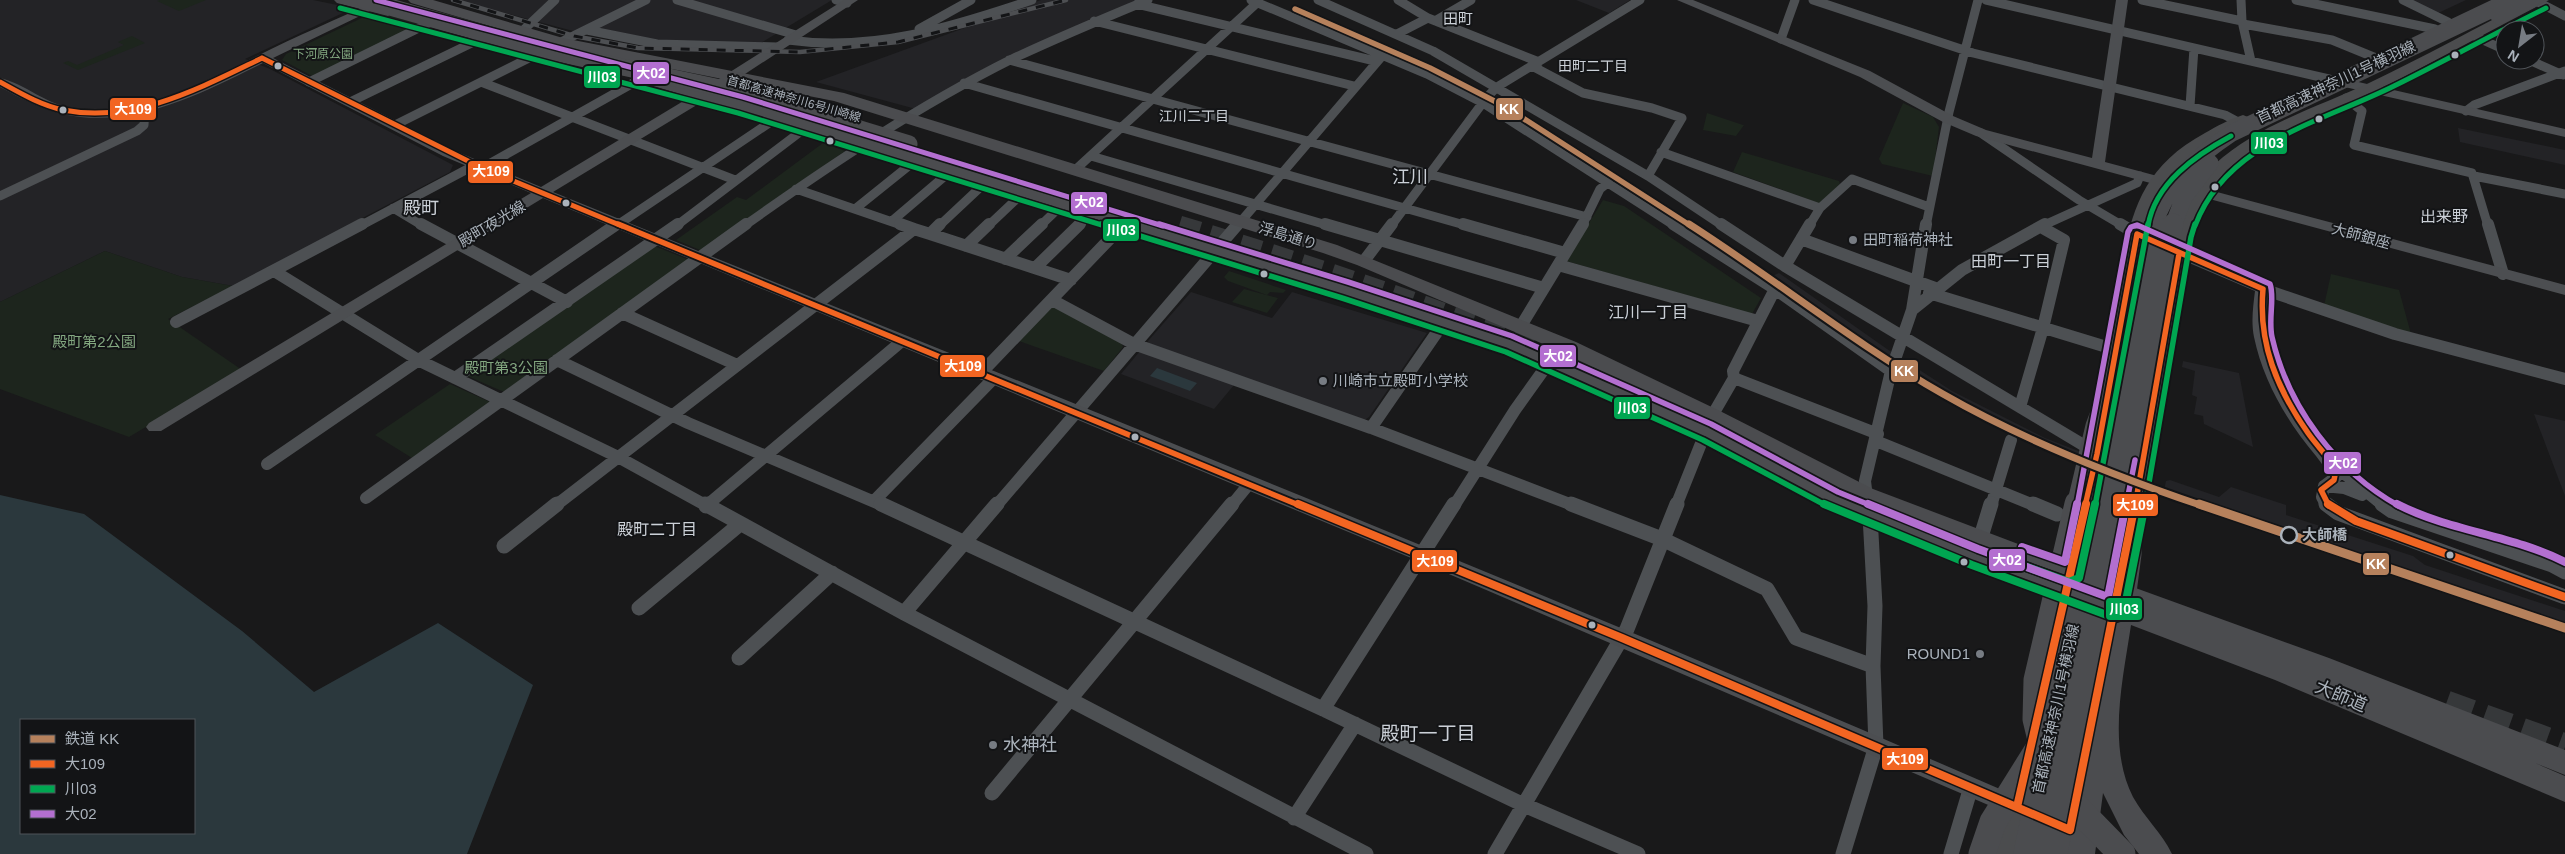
<svg xmlns="http://www.w3.org/2000/svg" width="2565" height="854" viewBox="0 0 2565 854" font-family="Helvetica,'Noto Sans JP',sans-serif">
	<style>
		.built { fill: #232326 }
		.green { fill: #1d251d }
		.water { fill: #2b383d; fill-rule: evenodd }
		.lines { fill: none; stroke-linecap: round; stroke-linejoin: round }
		.highway-tunnel-far1 { stroke: #36383a; stroke-width: 21; stroke-dasharray: 21 11; stroke-linecap: butt }
		.highway-tunnel { stroke: #36383a; stroke-width: 27; stroke-dasharray: 27 13; stroke-linecap: butt }
		.street-far2 { stroke: #4d5053; stroke-width: 9 }
		.street-far1 { stroke: #4d5053; stroke-width: 12 }
		.street { stroke: #4d5053; stroke-width: 15 }
		.secondary { fill: #4c4e51; fill-rule: evenodd }
		.primary { fill: #4b4c4e; fill-rule: evenodd }
		.highway { fill: #4b4c4f; fill-rule: evenodd }
		.rail-casing { stroke: #4d4f52; stroke-width: 4.5 }
		.rail { stroke: #131416; stroke-width: 3; stroke-dasharray: 9; stroke-linecap: butt }
		.highway-bridge-far2 { stroke: #4b4c4f; stroke-width: 17 }
		.highway-bridge-far1 { stroke: #4b4c4f; stroke-width: 21 }
		.highway-bridge { stroke: #4b4c4f; stroke-width: 27 }
		.bus-1-far2-casing { stroke: #131416; stroke-width: 8 }
		.bus-1-far1-casing { stroke: #131416; stroke-width: 9 }
		.bus-1-casing { stroke: #131416; stroke-width: 11 }
		.bus-2-far2-casing { stroke: #131416; stroke-width: 8 }
		.bus-2-far1-casing { stroke: #131416; stroke-width: 9 }
		.bus-2-casing { stroke: #131416; stroke-width: 11 }
		.bus-3-far2-casing { stroke: #131416; stroke-width: 8 }
		.bus-3-far1-casing { stroke: #131416; stroke-width: 9 }
		.bus-3-casing { stroke: #131416; stroke-width: 11 }
		.bus-1-far2 { stroke: #f26522; stroke-width: 5 }
		.bus-1-far1 { stroke: #f26522; stroke-width: 5.5 }
		.bus-1 { stroke: #f26522; stroke-width: 8 }
		.bus-2-far2 { stroke: #00a651; stroke-width: 5 }
		.bus-2-far1 { stroke: #00a651; stroke-width: 5.5 }
		.bus-2 { stroke: #00a651; stroke-width: 8 }
		.bus-3-far2 { stroke: #b36fd0; stroke-width: 5 }
		.bus-3-far1 { stroke: #b36fd0; stroke-width: 5.5 }
		.bus-3 { stroke: #b36fd0; stroke-width: 8 }
		.rail-1-far2-casing { stroke: #131416; stroke-width: 9 }
		.rail-1-far1-casing { stroke: #131416; stroke-width: 11 }
		.rail-1-casing { stroke: #131416; stroke-width: 12 }
		.rail-1-far2 { stroke: #b6815c; stroke-width: 5.5 }
		.rail-1-far1 { stroke: #b6815c; stroke-width: 7 }
		.rail-1 { stroke: #b6815c; stroke-width: 9 }
		.bus-dot { fill: #aab2bb; stroke: #131416; stroke-width: 2 }
		.poi-dot { fill: #777c83; stroke: #131416; stroke-width: 2 }
		.stop-dot { fill: #131416; stroke: #aab2bb; stroke-width: 2.5 }
		.labels { text-anchor: middle; stroke-width: 4; stroke-linejoin: round; paint-order: stroke }
		.far-park-label { font-size: 12px; fill: #83a780; stroke: #131416 }
		.far-street-label { font-size: 12px; fill: #aab2bb; stroke: #131416 }
		.far-neighbourhood-label { font-size: 14px; fill: #cbd0d7; stroke: #131416 }
		.far-quarter-label { font-size: 15px; fill: #cbd0d7; stroke: #131416 }
		.street-label { font-size: 15px; fill: #aab2bb; stroke: #131416 }
		.poi-label { font-size: 15px; fill: #aab2bb; stroke: #131416; text-anchor: start }
		.park-label { font-size: 15px; fill: #83a780; stroke: #131416 }
		.stop-label { font-size: 15px; font-weight: bold; fill: #aab2bb; stroke: #131416; text-anchor: start }
		.neighbourhood-label { font-size: 16px; fill: #cbd0d7; stroke: #131416 }
		.quarter-label { font-size: 18px; fill: #cbd0d7; stroke: #131416 }
		.near-street-label { font-size: 18px; fill: #aab2bb; stroke: #131416 }
		.near-poi-label { font-size: 18px; fill: #aab2bb; stroke: #131416; text-anchor: start }
		.near-neighbourhood-label { font-size: 19px; fill: #cbd0d7; stroke: #131416 }
		.line-badge { stroke: #131416; stroke-width: 2 }
		.badge-label { font-size: 14px; text-anchor: middle; font-weight: bold; fill: #fff }
	</style>
	<rect width="100%" height="100%" fill="#19191a"/>
	<path class="built" d="M0 0H313L347 7V11L245 59 270 69 453 165 450 172 233 286 182 277 105 251 0 302Z
		M456 0H832L759 44H683L577 32Z
		M1041 0H1142L916 109 816 82Z
		M1576 0H1630L1609 13Z
		M2408 0H2466L2436 14Z
		M2458 128 2565 150V165L2460 142Z
		M1779 273 1887 349 1952 391 2045 438 2081 452 2077 464 2003 430 1910 378 1766 279Z
		M1191 292 1272 318 1292 292 1427 333 1369 417 1363 421 1149 345 1148 341Z
		M1140 351 1234 385 1214 409 1121 374Z
		M2183 361 2239 373 2253 447 2204 424 2203 416 2194 414 2197 397 2192 395 2195 371 2182 367Z
		M2534 414 2565 421V496Z
		M2170 480 2219 497 2231 487 2286 505V515L2413 556 2425 565 2565 611V632L2163 495 2166 481Z"/>
	<path class="green" d="M160 0H206L179 11 157 1Z
		M380 14 422 24 312 76 282 60 286 54 368 15Z
		M132 36 145 43 78 70 63 63 68 61 77 65 124 45 118 42Z
		M1903 103 1933 117 1939 127 1933 176 1882 164 1879 159Z
		M1707 113 1743 125H1744L1736 136 1703 130Z
		M823 143 845 151 704 249 700 250 676 240 737 197 746 200Z
		M1742 152 1839 181 1840 184 1821 204 1733 172Z
		M1603 200 1624 206 1761 298 1752 314 1566 261Z
		M652 245 689 260 504 392 463 374Z
		M105 251 182 277 233 286 168 319 242 370 129 437 0 389V302Z
		M1229 271 1286 290 1283 293 1270 292 1267 295 1228 281 1224 277Z
		M2331 274 2399 290 2411 334 2324 306Z
		M1244 289 1278 298 1267 313 1232 302Z
		M1054 305 1121 341 1123 347 1104 371 1016 340Z
		M450 384 490 402 412 458 375 435Z"/>
	<path class="water" d="M1157 368 1197 383 1190 391 1150 376Z
		M0 495 84 514 242 631 314 692 438 623 533 685 467 854H0ZM21 720H194V833H21Z"/>
	<g class="lines">
		<path class="highway-tunnel-far1" d="M1179 226C1322 269 1462 316 1599 376"/>
		<path class="highway-tunnel" d="M2446 704 2565 747"/>
		<path class="street-far2" d="M677 0 796 35
			M836 0 847 3
			M1251 0 1427 74 1483 103 1675 226
			M1318 0 1433 51 1648 176 1723 226
			M1398 0 1428 18 1539 62
			M1813 0 1973 53 2225 115 2238 122
			M1986 0 2329 79
			M2142 0 2242 21
			M2241 0 2242 21 2251 61
			M2296 0 2435 29
			M2403 0 2448 22
			M2538 2 2565 16
			M1137 4 1375 61
			M1094 21 1354 86
			M1435 21 1471 0
			M2243 24 2332 40 2376 58
			M919 29 971 0
			M587 30 657 44 777 47
			M1397 34 1428 18
			M2474 36 2505 50
			M515 38 555 0
			M1781 39 1795 0
			M788 40C873 52 952 27 1032 0
			M561 42 646 0
			M1009 60 1587 217
			M2529 60 2563 75
			M1532 66 1583 93 1652 108 1682 118 1648 176
			M309 82 429 23
			M481 82 735 180
			M964 83 1468 226
			M2346 98 2362 111 2354 145 2472 173 2488 226
			M350 102 482 38
			M2190 106 2194 48
			M2466 111 2474 105 2565 71
			M395 125 539 53
			M1981 133 2079 200 2123 226
			M1661 152 1820 208
			M1091 156 1330 226
			M482 168 642 78
			M1075 170 1257 3
			M2474 176 2565 194
			M796 189 904 226
			M0 196 137 131 144 125 145 107
			M393 208 423 226
			M855 209 916 160
			M892 221 952 170
			M360 226 475 165
			M616 226 778 117
			M676 226 808 126
			M744 226C830 165 918 106 1012 59 1057 38 1102 19 1148 0
			M939 226 987 181
			M988 226 1024 192
			M1040 226 1063 204
			M1078 226 1092 212
			M1123 226 1126 222
			M1237 226 1383 55
			M1391 226 1487 97 1497 87 1640 0
			M1582 226 1600 189 1609 182
			M1809 226 1820 208 1852 179 1929 207
			M1926 226 1949 112 1978 0
			M2042 226 2137 183 2140 176"/>
		<path class="street-far1" d="M421 224 567 302
			M900 224 914 229
			M1325 224 1544 288
			M1463 224 1565 253
			M1673 224 1775 289 1891 371
			M1721 224 1785 266 2095 452
			M2120 224 2137 234
			M2488 224 2503 274
			M930 234 1071 280
			M1801 239 1935 288
			M966 246 989 224
			M1005 259 1042 224
			M1364 261 1392 224
			M1558 265 1758 321
			M1785 266 1810 224
			M1035 268 1080 224
			M274 271 420 361 618 457 707 506
			M2263 289 2395 334 2565 379
			M1929 293 2123 352
			M1052 300 1134 344 1371 428 1575 506
			M1912 310 1962 270 2045 224
			M622 313 737 365
			M176 322 362 224
			M1521 326 1583 224
			M557 360 688 423 884 506
			M981 373 1124 224
			M455 378 678 224
			M1734 378 1878 434
			M2020 407 2043 328 2064 240 2041 227
			M1371 428 1444 322
			M1876 441 2036 506
			M267 464 617 224
			M2334 465 2384 506
			M2324 486 2344 488 2362 495
			M366 498 746 224
			M874 501 994 378
			M555 506 914 229 930 234 940 224
			M706 506 902 341
			M996 506 1238 224
			M1231 506 1249 484
			M1454 506 1515 410 1555 354 1569 347
			M1676 506 1712 416 1734 378 1733 371 1775 289
			M1868 506 1865 481 1891 371 1912 310 1926 224
			M1991 506 2011 440
			M2327 506 2322 497 2324 486 2336 477 2334 465"/>
		<path class="street" d="M705 504 904 613 1366 854
			M881 504 1323 709 1524 805 1638 854
			M1571 504 1662 539 1767 589 1796 638 1873 666
			M2033 504 2057 514
			M2326 504 2338 513 2565 597
			M2382 504 2392 511 2552 565 2565 572
			M706 506 708 504
			M1980 540 1991 504
			M504 546 557 504
			M639 608 740 524
			M904 613 997 504
			M739 658 832 573
			M1323 709 1454 504
			M992 793 1232 504
			M1294 818 1355 724
			M1495 854 1627 629 1677 504
			M1843 854 1876 746 1873 666 1875 606 1870 516 1867 504
			M1951 854 1971 787"/>
		<path class="secondary" d="M378 0 391 1 273 58 453 150 541 187 700 91 844 0H858L710 97 553 192C1044 392 1537 588 2023 799L2026 806 2023 813 2015 816 2007 813 1416 560 543 198 161 431H149L146 427 149 423 531 193 443 156 263 63C202 93 133 130 63 114 41 109 20 98 0 87V78C26 84 46 105 74 108 140 116 200 85 257 56 296 36 338 19 378 0Z
			M1677 0H1693L1870 71 1953 116 1986 130 2092 158 2116 0H2128L2105 162 2565 285V295L1976 136 1943 122 1860 77Z
			M2332 76 2565 129V137L2327 83 2326 80 2327 77Z
			M2166 243 2269 286 2271 289C2262 357 2297 411 2340 460L2343 465 2340 470C2336 471 2333 472 2329 470 2324 468 2320 461 2316 456 2288 423 2263 381 2254 337 2251 322 2253 307 2255 291L2161 251 2158 248 2161 245Z"/>
		<path class="primary" d="M2531 0H2549L2402 78 2279 136 2242 158 2227 170 2210 190 2191 235 2142 529 2139 535 2131 537 2123 535 2120 529 2173 235C2183 209 2194 183 2215 164 2258 125 2318 107 2369 83 2424 57 2477 27 2531 0Z
			M2243 115 2248 117 2251 120 2248 123 2191 156 2171 174 2158 193 2144 236 2117 399 2114 404 2107 406 2100 404 2097 399C2104 364 2111 329 2117 294 2129 222 2135 171 2205 133 2217 126 2230 119 2243 115Z
			M2098 682 2106 685 2110 692 2098 754 2095 762 2086 765 2077 762 2074 754 2086 692 2090 685Z
			M2022 773 2031 776 2035 784 2019 854H1993L2009 784 2013 776Z"/>
		<path class="highway" d="M334 0H361L393 8 396 11 388 16 337 3Z
			M408 0H433L563 38 844 93 1337 245 1576 342 1720 411 1873 489 2087 570 2091 577 2087 584 2081 586 2086 593 2082 600 2073 603 2064 600 1826 506 1699 438 1502 349 1119 226 650 85 648 81 656 76 746 101 1352 286 1516 339 1707 423 1562 352 1357 265 1323 253 834 101 561 47 411 3Z
			M2108 578 2329 658 2565 750V775L2535 763 2565 776V802L2275 680 2131 625C2123 679 2107 746 2133 797 2144 817 2162 833 2172 854H2139L2124 835 2103 793 2095 854H2065L2082 738 2086 730 2092 727 2096 681 2107 616 2096 612 2092 605 2096 598 2102 596 2095 588 2099 581Z"/>
		<defs>
			<path id="rail" d="M453 0 574 36 638 48 800 52 898 42 1066 0"/>
		</defs>
		<use href="#rail" class="rail-casing"/>
		<use href="#rail" class="rail"/>
		<path class="highway-bridge-far2" d="M365 0 543 50 739 92 909 144
			M2499 16 2531 0
			M2154 226C2167 182 2196 157 2232 133L2511 0
			M2173 226 2184 197 2210 163"/>
		<path class="highway-bridge-far1" d="M2077 506 2096 426 2112 384
			M2098 506 2154 224
			M2118 506 2163 262 2173 224"/>
		<path class="highway-bridge" d="M2120 615 2128 554V513
			M2045 756 2036 719 2037 680 2078 504
			M2060 784 2077 808 2122 854
			M1982 854 1993 822 2046 737
			M2027 854 2098 504
			M2054 854 2118 504"/>
		<defs>
			<path id="bus-1-far2" d="M262 58 482 168 622 226
				M0 82C20 93 40 105 63 110 134 124 200 88 262 58"/>
			<path id="bus-1-far1" d="M618 224 1301 506
				M2263 289C2258 343 2277 389 2308 433 2317 446 2328 456 2336 470L2334 480 2321 490 2329 506
				M2085 506 2097 454 2137 234 2263 289
				M2135 506 2179 254"/>
			<path id="bus-1" d="M1298 504 1622 638 2070 830 2135 504
				M2328 504 2356 521 2565 597
				M2017 807 2086 504"/>
			<path id="bus-2-far2" d="M340 8 738 113 1105 226
				M2148 226C2155 183 2196 155 2231 136
				M2195 226C2226 142 2322 122 2394 86 2445 61 2495 33 2546 8"/>
			<path id="bus-2-far1" d="M1101 224 1342 298 1506 352 1703 440 1827 506
				M2095 506 2148 224
				M2145 506 2191 237 2195 224"/>
			<path id="bus-2" d="M1824 504 1972 565 2115 618 2121 616 2124 611 2145 504
				M2016 563 2069 582 2079 578 2095 504"/>
			<path id="bus-3-far2" d="M376 0 743 97 1163 226
				M2135 226H2138"/>
			<path id="bus-3-far1" d="M1159 224 1348 282 1512 336 1711 424 1838 492 1872 506
				M2077 506 2128 232 2131 227 2137 225 2270 284C2275 297 2268 319 2272 337 2288 407 2336 471 2399 506
				M2126 506 2135 460"/>
			<path id="bus-3" d="M1868 504 1978 549 2108 597 2126 504
				M2397 504C2449 531 2512 535 2565 562
				M2022 547 2065 562 2077 504"/>
		</defs>
		<use href="#bus-1-far2" class="bus-1-far2-casing"/>
		<use href="#bus-1-far1" class="bus-1-far1-casing"/>
		<use href="#bus-1" class="bus-1-casing"/>
		<use href="#bus-2-far2" class="bus-2-far2-casing"/>
		<use href="#bus-2-far1" class="bus-2-far1-casing"/>
		<use href="#bus-2" class="bus-2-casing"/>
		<use href="#bus-3-far2" class="bus-3-far2-casing"/>
		<use href="#bus-3-far1" class="bus-3-far1-casing"/>
		<use href="#bus-3" class="bus-3-casing"/>
		<use href="#bus-1-far2" class="bus-1-far2"/>
		<use href="#bus-1-far1" class="bus-1-far1"/>
		<use href="#bus-1" class="bus-1"/>
		<use href="#bus-2-far2" class="bus-2-far2"/>
		<use href="#bus-2-far1" class="bus-2-far1"/>
		<use href="#bus-2" class="bus-2"/>
		<use href="#bus-3-far2" class="bus-3-far2"/>
		<use href="#bus-3-far1" class="bus-3-far1"/>
		<use href="#bus-3" class="bus-3"/>
		<defs>
			<path id="rail-1-far2" d="M1295 9 1430 68 1504 106 1691 226"/>
			<path id="rail-1-far1" d="M1689 224C1775 279 1855 344 1943 394 2025 441 2114 476 2203 506"/>
			<path id="rail-1" d="M2199 504 2565 628"/>
		</defs>
		<use href="#rail-1-far2" class="rail-1-far2-casing"/>
		<use href="#rail-1-far1" class="rail-1-far1-casing"/>
		<use href="#rail-1" class="rail-1-casing"/>
		<use href="#rail-1-far2" class="rail-1-far2"/>
		<use href="#rail-1-far1" class="rail-1-far1"/>
		<use href="#rail-1" class="rail-1"/>
	</g>
	<g class="bus-dot">
		<circle cx="2455" cy="55" r="4.5"/>
		<circle cx="278" cy="66" r="4.5"/>
		<circle cx="63" cy="110" r="4.5"/>
		<circle cx="2319" cy="119" r="4.5"/>
		<circle cx="830" cy="141" r="4.5"/>
		<circle cx="2215" cy="187" r="4.5"/>
		<circle cx="566" cy="203" r="4.5"/>
		<circle cx="1264" cy="274" r="4.5"/>
		<circle cx="1135" cy="437" r="4.5"/>
		<circle cx="2450" cy="555" r="4.5"/>
		<circle cx="1964" cy="562" r="4.5"/>
		<circle cx="1592" cy="625" r="4.5"/>
	</g>
	<g class="poi-dot">
		<circle cx="1853" cy="240" r="5"/>
		<circle cx="1323" cy="381" r="5"/>
		<circle cx="1980" cy="654" r="5"/>
		<circle cx="993" cy="745" r="5"/>
	</g>
	<circle class="stop-dot" cx="2289" cy="535" r="8"/>
	<g class="labels">
		<g class="far-park-label">
			<text x="323" y="58">下河原公園</text>
		</g>
		<g class="far-street-label">
			<text transform="translate(794 99) rotate(16)" y="4">首都高速神奈川6号川崎線</text>
		</g>
		<g class="far-neighbourhood-label">
			<text x="1593" y="71">田町二丁目</text>
			<text x="1194" y="121">江川二丁目</text>
		</g>
		<g class="far-quarter-label">
			<text x="1458" y="24">田町</text>
		</g>
		<g class="street-label">
			<text transform="translate(2336 82) rotate(-25)" y="5">首都高速神奈川1号横羽線</text>
			<text transform="translate(492 224) rotate(-31)" y="5">殿町夜光線</text>
			<text transform="translate(1288 236) rotate(17)" y="5">浮島通り</text>
			<text transform="translate(2361 236) rotate(15)" y="5">大師銀座</text>
			<text transform="translate(2056 709) rotate(-78)" y="5">首都高速神奈川1号横羽線</text>
		</g>
		<g class="poi-label">
			<text x="1863" y="245">田町稲荷神社</text>
			<text x="1333" y="386">川崎市立殿町小学校</text>
			<text x="1970" y="659" text-anchor="end">ROUND1</text>
		</g>
		<g class="park-label">
			<text x="94" y="347">殿町第2公園</text>
			<text x="506" y="373">殿町第3公園</text>
		</g>
		<g class="stop-label">
			<text x="2302" y="540">大師橋</text>
		</g>
		<g class="neighbourhood-label">
			<text x="2444" y="222">出来野</text>
			<text x="2011" y="267">田町一丁目</text>
			<text x="1648" y="318">江川一丁目</text>
			<text x="657" y="535">殿町二丁目</text>
		</g>
		<g class="quarter-label">
			<text x="1410" y="183">江川</text>
			<text x="421" y="214">殿町</text>
		</g>
		<g class="near-street-label">
			<text transform="translate(2341 696) rotate(23)" y="6">大師道</text>
		</g>
		<g class="near-poi-label">
			<text x="1003" y="751">水神社</text>
		</g>
		<g class="near-neighbourhood-label">
			<text x="1428" y="740">殿町一丁目</text>
		</g>
	</g>
	<g class="line-badge">
		<rect x="632" y="61" width="38" height="24" rx="5" fill="#b36fd0"/>
		<rect x="583" y="65" width="38" height="24" rx="5" fill="#00a651"/>
		<rect x="109" y="97" width="48" height="24" rx="5" fill="#f26522"/>
		<rect x="1495" y="97" width="29" height="24" rx="5" fill="#b6815c"/>
		<rect x="2250" y="131" width="38" height="24" rx="5" fill="#00a651"/>
		<rect x="467" y="160" width="47" height="24" rx="5" fill="#f26522"/>
		<rect x="1070" y="191" width="38" height="24" rx="5" fill="#b36fd0"/>
		<rect x="1102" y="218" width="38" height="24" rx="5" fill="#00a651"/>
		<rect x="1539" y="344" width="38" height="24" rx="5" fill="#b36fd0"/>
		<rect x="939" y="354" width="47" height="24" rx="5" fill="#f26522"/>
		<rect x="1890" y="359" width="29" height="24" rx="5" fill="#b6815c"/>
		<rect x="1613" y="396" width="38" height="24" rx="5" fill="#00a651"/>
		<rect x="2323" y="451" width="39" height="24" rx="5" fill="#b36fd0"/>
		<rect x="2112" y="493" width="47" height="24" rx="5" fill="#f26522"/>
		<rect x="1988" y="548" width="38" height="24" rx="5" fill="#b36fd0"/>
		<rect x="1411" y="549" width="47" height="24" rx="5" fill="#f26522"/>
		<rect x="2362" y="552" width="28" height="24" rx="5" fill="#b6815c"/>
		<rect x="2105" y="597" width="38" height="24" rx="5" fill="#00a651"/>
		<rect x="1881" y="747" width="48" height="24" rx="5" fill="#f26522"/>
	</g>
	<g class="badge-label">
		<text x="651" y="78">大02</text>
		<text x="602" y="82">川03</text>
		<text x="133" y="114">大109</text>
		<text x="1509" y="114">KK</text>
		<text x="2269" y="148">川03</text>
		<text x="491" y="176">大109</text>
		<text x="1089" y="207">大02</text>
		<text x="1121" y="235">川03</text>
		<text x="1558" y="361">大02</text>
		<text x="963" y="371">大109</text>
		<text x="1904" y="376">KK</text>
		<text x="1632" y="413">川03</text>
		<text x="2343" y="468">大02</text>
		<text x="2135" y="510">大109</text>
		<text x="2007" y="565">大02</text>
		<text x="1435" y="566">大109</text>
		<text x="2376" y="569">KK</text>
		<text x="2124" y="614">川03</text>
		<text x="1905" y="764">大109</text>
	</g>
	<rect x="20" y="719" width="175" height="115" fill="#131416" stroke="#4f5358"/>
	<rect x="30" y="735" width="25" height="8" fill="#b6815c" stroke="#4f5358"/>
	<text x="65" y="744" font-size="15" fill="#aab2bb">鉄道 KK</text>
	<rect x="30" y="760" width="25" height="8" fill="#f26522" stroke="#4f5358"/>
	<text x="65" y="769" font-size="15" fill="#aab2bb">大109</text>
	<rect x="30" y="785" width="25" height="8" fill="#00a651" stroke="#4f5358"/>
	<text x="65" y="794" font-size="15" fill="#aab2bb">川03</text>
	<rect x="30" y="810" width="25" height="8" fill="#b36fd0" stroke="#4f5358"/>
	<text x="65" y="819" font-size="15" fill="#aab2bb">大02</text>
	<g transform="translate(2520 45) rotate(211)"><circle r="24" fill="#131416" stroke="#4f5358"/>
	<path d="M0-4L9 19L0 12L-9 19Z" fill="#777c83"/>
	<text y="-8" font-size="14" font-weight="bold" text-anchor="middle" fill="#aab2bb">N</text>
	</g>
</svg>
